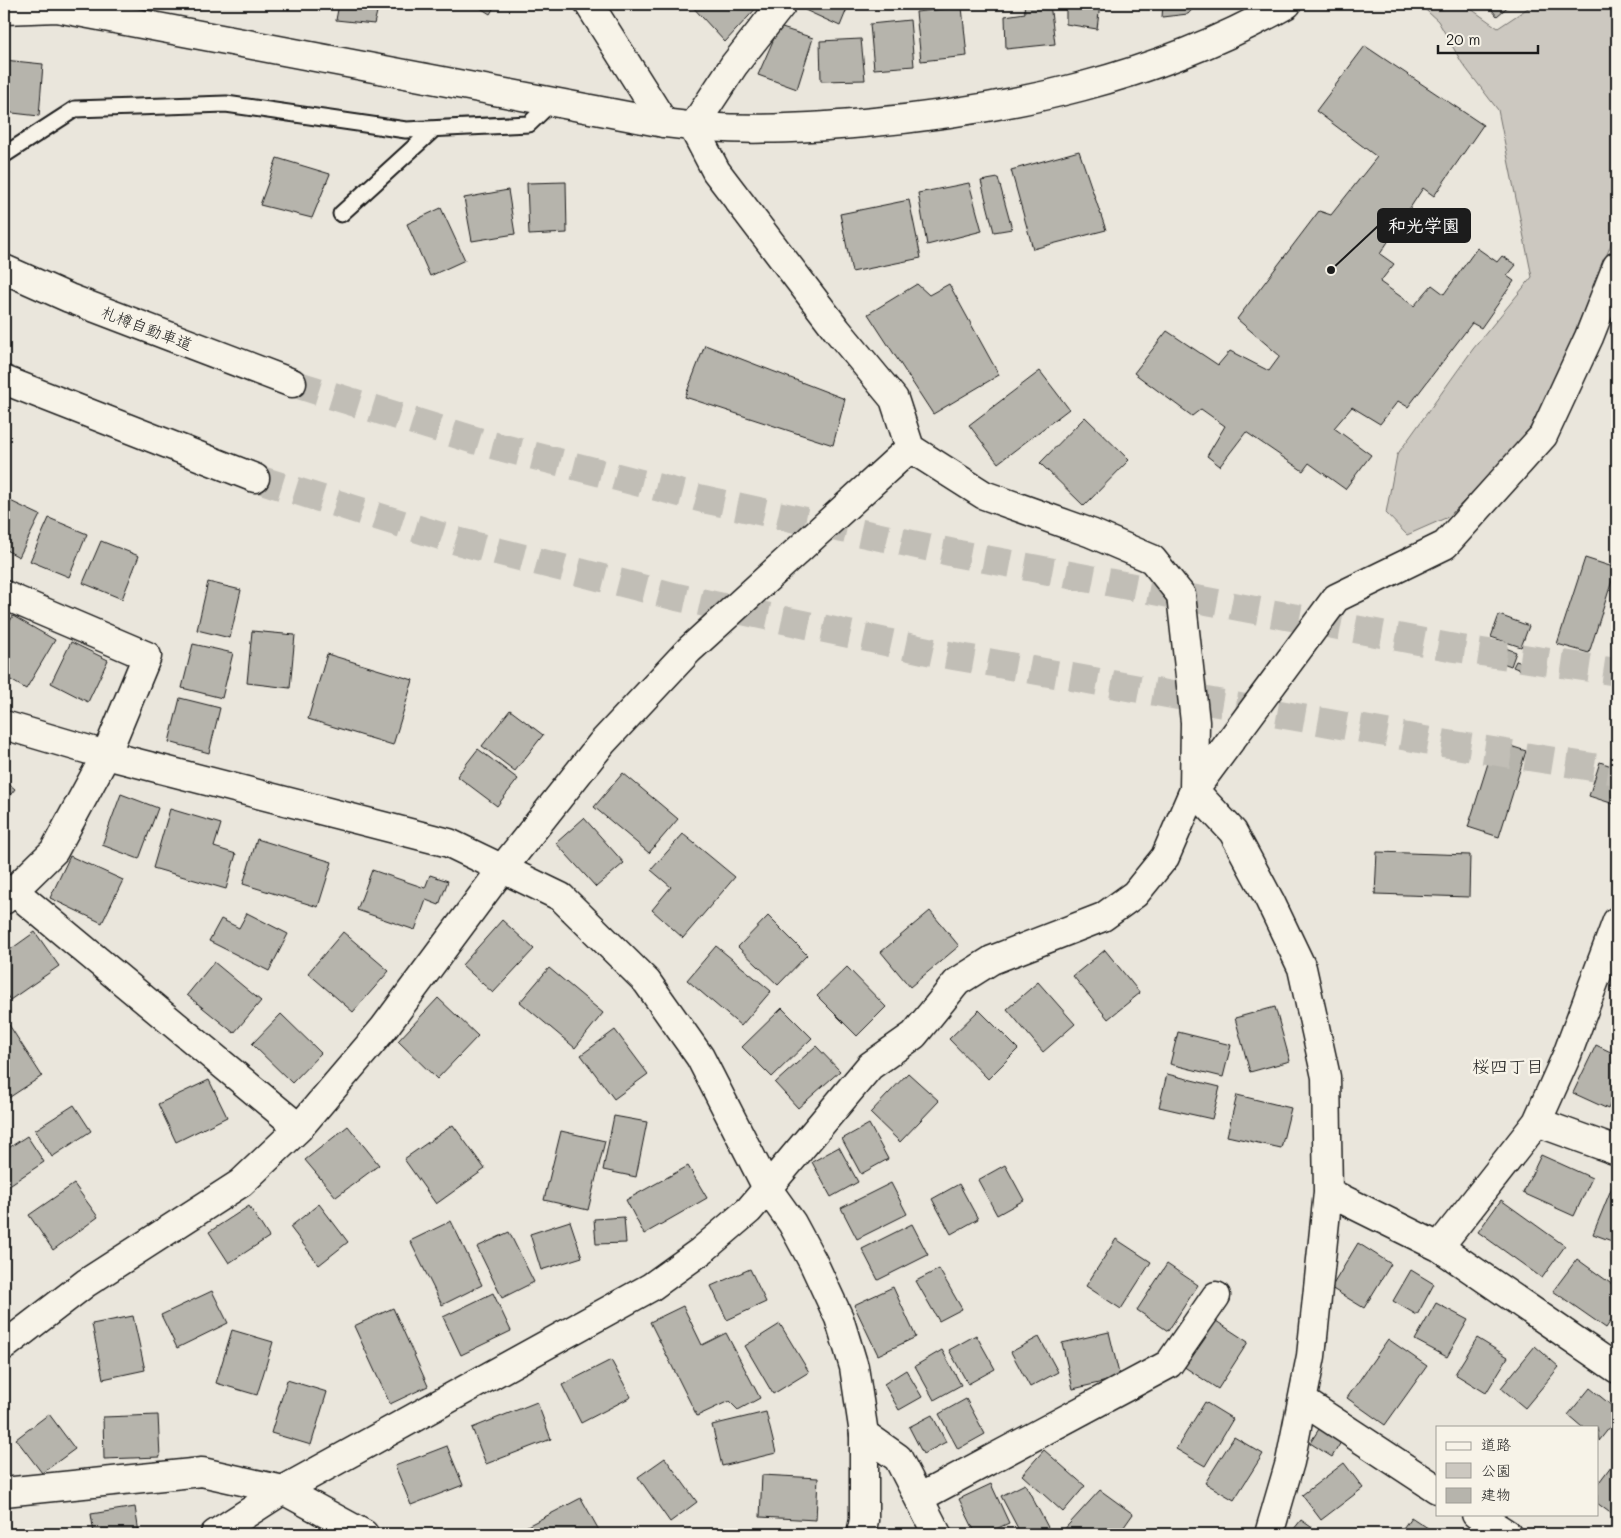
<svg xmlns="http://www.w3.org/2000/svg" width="1621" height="1538" viewBox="0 0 1621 1538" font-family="Mali,'Klee One',sans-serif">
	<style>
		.green { fill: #ccc8c0; stroke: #74726e }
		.building { fill: #b6b4ac; stroke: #1c1c1c }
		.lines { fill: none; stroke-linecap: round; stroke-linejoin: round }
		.motorway-tunnel { stroke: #c1beb6; stroke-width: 28; stroke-dasharray: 28 14; stroke-linecap: butt }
		.service-casing { stroke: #1c1c1c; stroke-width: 19 }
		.minor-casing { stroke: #1c1c1c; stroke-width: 31 }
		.tertiary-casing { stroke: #1c1c1c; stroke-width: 31 }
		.motorway-casing { stroke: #1c1c1c; stroke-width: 31 }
		.service { stroke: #f7f3e8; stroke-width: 15 }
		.minor { stroke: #f7f3e8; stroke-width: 28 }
		.tertiary { stroke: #f7f3e8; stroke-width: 28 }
		.motorway { stroke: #f7f3e8; stroke-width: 28 }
		.labels { text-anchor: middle; stroke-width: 5; stroke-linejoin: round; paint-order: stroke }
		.street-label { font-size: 16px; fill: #1c1c1c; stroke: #f7f3e8 }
		.neighbourhood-label { font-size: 18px; fill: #1c1c1c; stroke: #f7f3e8 }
		.leader { fill: none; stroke: #1c1c1c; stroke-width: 2 }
		.callout-dot { fill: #1c1c1c; stroke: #f7f3e8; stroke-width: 2 }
		.callout { fill: #1c1c1c; stroke: #1c1c1c; stroke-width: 2 }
		.callout-label { font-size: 18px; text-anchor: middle; font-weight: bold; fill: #fff }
	</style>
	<rect width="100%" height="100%" fill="#eae6dc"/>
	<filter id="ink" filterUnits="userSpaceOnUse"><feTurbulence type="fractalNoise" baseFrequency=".02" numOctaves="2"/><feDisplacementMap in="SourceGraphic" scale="10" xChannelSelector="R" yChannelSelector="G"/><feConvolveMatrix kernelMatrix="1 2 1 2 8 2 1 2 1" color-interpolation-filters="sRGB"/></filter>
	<g filter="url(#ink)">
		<path class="green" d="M1419 4H1464L1498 28 1534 4H1617V222L1610 247 1560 368 1523 442 1448 517 1407 535 1386 513 1397 455 1473 349 1532 277 1498 110 1462 63 1438 21Z"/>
		<path class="building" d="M339 4H379L374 24 336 20Z
			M474 4H496L490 14Z
			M690 4H760L725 42Z
			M808 4H849L840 26 805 10Z
			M1024 4H1050L1055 44 1006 49 1005 16 1025 13Z
			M1066 4H1100L1097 29 1066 24Z
			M1163 4H1197L1188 14 1162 17Z
			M1487 4H1511L1497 16Z
			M962 7 967 56 921 61 916 12Z
			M910 20 914 66 874 69 870 24Z
			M779 27 813 38 797 89 758 75Z
			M861 39 865 80 821 81 820 41Z
			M1365 46 1483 125 1434 196 1423 188 1380 254 1394 264 1380 282 1414 306 1432 285 1444 294 1477 248 1497 262 1502 256 1516 265 1507 276 1514 281 1481 328 1472 323 1408 407 1398 401 1380 424 1352 407 1334 428 1371 455 1345 489 1309 463 1303 471 1246 432 1220 466 1207 456 1225 426 1201 409 1192 416 1134 373 1167 331 1218 365 1230 351 1269 371 1280 356 1237 319 1319 211 1331 215 1377 157 1316 111Z
			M4 60 43 64 39 116 4 112Z
			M1079 151 1106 230 1033 249 1011 170Z
			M277 158 330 174 312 218 260 205Z
			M998 178 1012 229 994 232 981 181Z
			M566 182 567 233 529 235 527 183Z
			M969 183 982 231 927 245 918 193Z
			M508 190 515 234 472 241 464 198Z
			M909 200 921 258 852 272 840 214Z
			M441 208 465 260 430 276 407 224Z
			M917 284 929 295 949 284 999 375 933 414 868 314Z
			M705 345 845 399 833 445 685 397Z
			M1040 371 1069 409 998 463 969 425Z
			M1085 417 1129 460 1084 506 1040 463Z
			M4 498 40 515 19 557 4 549Z
			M49 518 87 534 69 577 30 561Z
			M101 541 139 556 122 599 83 583Z
			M1585 558 1616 568 1589 653 1557 644Z
			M208 582 241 590 230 638 197 630Z
			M1499 615 1529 626 1521 647 1491 637Z
			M13 616 55 640 26 689 4 676V631Z
			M252 631 295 635 290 688 247 683Z
			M71 642 108 660 88 702 51 683Z
			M1490 642 1516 652 1511 666 1484 656Z
			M193 644 233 653 222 698 182 688Z
			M327 654 413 680 393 745 308 719Z
			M1516 661 1525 664 1523 671 1513 667Z
			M180 698 220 708 209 753 169 742Z
			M510 710 543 735 515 771 482 746Z
			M1495 741 1526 751 1499 837 1468 827Z
			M478 749 518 779 497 806 457 776Z
			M1600 762 1617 768V805L1589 796Z
			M623 773 678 819 649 853 594 807Z
			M4 780 15 789 4 803Z
			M121 794 158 808 139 859 102 845Z
			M170 809 221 824 214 847 236 854 226 889 153 868Z
			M584 818 624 863 596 887 556 843Z
			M683 834 735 877 683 938 652 910 671 887 651 870Z
			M257 839 332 862 318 907 243 884Z
			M1377 852 1470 855 1469 897 1375 894Z
			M70 856 123 880 102 923 50 898Z
			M372 870 425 888 430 875 448 881 439 905 426 900 415 930 357 910Z
			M930 911 959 946 910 987 881 952Z
			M247 913 288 934 269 971 209 941 221 919 239 928Z
			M768 916 807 955 778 985 738 947Z
			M502 920 534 949 493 993 462 965Z
			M35 932 59 966 10 1000 4 991V954Z
			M343 932 389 971 353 1012 308 973Z
			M716 946 771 991 741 1026 687 980Z
			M1105 950 1140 993 1108 1019 1073 976Z
			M214 962 261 1001 234 1033 187 995Z
			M847 967 886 1007 857 1036 817 996Z
			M549 968 603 1013 575 1048 520 1002Z
			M1038 982 1075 1024 1043 1052 1007 1009Z
			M438 998 478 1036 437 1079 398 1041Z
			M1275 1007 1290 1061 1250 1072 1235 1018Z
			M782 1008 812 1038 772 1077 742 1047Z
			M979 1010 1018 1049 988 1079 949 1039Z
			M281 1014 321 1053 292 1083 252 1044Z
			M4 1017 42 1076 7 1099 4 1093Z
			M615 1030 648 1074 614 1099 581 1055Z
			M1178 1032 1231 1045 1223 1077 1170 1064Z
			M1596 1045 1617 1055V1098L1614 1096 1608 1109 1573 1093Z
			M816 1046 840 1071 798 1108 775 1083Z
			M908 1073 939 1101 900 1142 870 1113Z
			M1167 1074 1220 1087 1212 1119 1159 1107Z
			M209 1080 227 1117 176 1142 158 1104Z
			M1237 1095 1291 1108 1281 1148 1227 1136Z
			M74 1105 91 1131 52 1157 35 1130Z
			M614 1116 647 1122 636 1177 603 1170Z
			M869 1124 888 1159 861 1174 842 1139Z
			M453 1125 485 1169 436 1204 404 1159Z
			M348 1126 379 1165 336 1197 305 1160Z
			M561 1131 605 1141 588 1210 544 1200Z
			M27 1136 44 1162 5 1188 4 1151Z
			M839 1147 858 1182 831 1197 812 1162Z
			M1541 1155 1592 1178 1574 1216 1523 1193Z
			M1005 1165 1024 1200 997 1215 978 1180Z
			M688 1166 707 1198 644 1234 626 1200Z
			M1614 1182 1617 1183V1243L1593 1234Z
			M891 1183 907 1214 857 1239 841 1208Z
			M74 1184 98 1217 53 1250 29 1215Z
			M959 1184 978 1219 951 1234 932 1199Z
			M1501 1200 1565 1246 1542 1278 1478 1232Z
			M319 1204 348 1242 319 1265 290 1227Z
			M249 1206 269 1237 229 1263 209 1232Z
			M624 1217 626 1243 596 1244 594 1219Z
			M451 1221 482 1285 442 1305 410 1241Z
			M570 1221 582 1257 541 1270 530 1234Z
			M912 1224 928 1255 878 1280 862 1249Z
			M509 1232 534 1282 502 1298 477 1247Z
			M1116 1239 1151 1262 1121 1309 1086 1286Z
			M1358 1243 1391 1264 1364 1308 1331 1288Z
			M1577 1259 1617 1288V1312L1606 1328 1553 1291Z
			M1167 1264 1198 1285 1168 1331 1137 1310Z
			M750 1269 766 1302 727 1320 711 1286Z
			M939 1269 962 1309 939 1321 916 1281Z
			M1411 1270 1434 1284 1417 1315 1393 1301Z
			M893 1287 916 1337 878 1355 854 1305Z
			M212 1291 228 1323 177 1348 161 1315Z
			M493 1293 511 1331 461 1355 443 1317Z
			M1436 1303 1468 1320 1447 1357 1415 1340Z
			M683 1306 702 1345 726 1333 760 1398 738 1410 729 1401 697 1416 650 1322Z
			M393 1308 428 1386 390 1404 354 1326Z
			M133 1316 145 1370 103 1379 92 1324Z
			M1213 1319 1248 1342 1218 1389 1183 1366Z
			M780 1324 809 1372 773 1394 745 1346Z
			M232 1330 273 1342 257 1395 216 1383Z
			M1109 1332 1120 1378 1073 1389 1062 1343Z
			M976 1335 995 1369 968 1384 949 1350Z
			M1039 1337 1058 1372 1030 1387 1011 1352Z
			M1477 1338 1508 1357 1486 1393 1455 1374Z
			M1388 1339 1427 1366 1385 1425 1347 1398Z
			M1535 1346 1559 1367 1525 1408 1501 1388Z
			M942 1350 961 1385 934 1400 915 1366Z
			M611 1360 631 1397 581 1423 562 1385Z
			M906 1370 922 1397 899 1410 884 1384Z
			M287 1380 327 1392 311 1445 271 1433Z
			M1590 1388 1617 1410V1418L1599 1441 1597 1427H1582L1568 1415Z
			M966 1399 985 1434 958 1449 939 1414Z
			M537 1402 551 1439 486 1464 472 1428Z
			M1205 1402 1233 1419 1205 1466 1176 1449Z
			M766 1412 776 1453 722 1466 712 1425Z
			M49 1414 75 1449 42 1473 16 1439Z
			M158 1415 160 1457 104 1459 103 1417Z
			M932 1415 946 1442 923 1454 909 1427Z
			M1319 1429 1341 1442 1332 1457 1310 1443Z
			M1234 1437 1263 1454 1234 1500 1205 1483Z
			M447 1446 463 1485 411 1505 395 1466Z
			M1044 1450 1085 1486 1063 1512 1022 1475Z
			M665 1458 697 1502 670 1522 638 1477Z
			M1617 1458V1518L1597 1503V1485Z
			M1344 1463 1363 1488 1321 1520 1302 1495Z
			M762 1475 818 1478 816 1520 760 1517Z
			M991 1484 1009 1523 985 1534H976L959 1499Z
			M1025 1484 1050 1531 1043 1534H1021L1001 1496Z
			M1100 1490 1133 1514 1119 1534H1060Z
			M581 1498 600 1532 596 1534H512Z
			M135 1507 139 1533 94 1534 91 1514Z
			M1411 1517 1437 1534H1399Z
			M1301 1520 1321 1534H1290Z"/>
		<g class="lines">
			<path class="motorway-tunnel" d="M292 383 484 443 703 499 959 554 1455 648 1617 672
				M255 478 457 541 677 597 937 653 1436 742 1617 771"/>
			<defs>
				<path id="service" d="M4 155 75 109 226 104 406 130 529 124 552 102
					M341 214 434 129"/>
				<path id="minor" d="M589 4 664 123
					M782 4 734 65 693 127 716 171 837 330 894 399 910 448 984 495 1091 533 1152 559 1181 595 1195 722 1194 790 1233 832 1270 901 1302 968 1326 1077 1328 1192 1311 1356 1290 1462 1269 1534
					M4 595 147 656 106 755 54 851 4 900
					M14 891 299 1128
					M1537 1122 1617 1151
					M1328 1192 1439 1247 1617 1369
					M1439 1247 1537 1122 1567 1055 1617 921
					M4 1346 86 1283 241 1183 299 1128 384 1028 502 869 602 743 689 650 910 448
					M1303 1401 1437 1489
					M864 1434 898 1458 937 1534
					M4 1492 202 1472 283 1490 364 1534
					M919 1498 1169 1364 1216 1296
					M1476 1514 1507 1534
					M215 1534 283 1490 651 1287 701 1251 749 1210 870 1066 914 1035 957 982 992 960 1103 917 1135 894 1165 857 1194 790 1336 598 1445 545 1543 436 1589 337 1617 266"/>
				<path id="tertiary" d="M4 10 57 8 664 123C730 132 797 129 864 123 1010 110 1158 78 1287 4
					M4 725 106 755 449 843 561 897 647 982 700 1057 767 1188 792 1223 813 1262 839 1318 854 1367 864 1434V1520L861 1534"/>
				<path id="motorway" d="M4 269 69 298 292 383
					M4 380 255 478"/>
			</defs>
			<use href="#service" class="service-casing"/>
			<use href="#minor" class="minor-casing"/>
			<use href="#tertiary" class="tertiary-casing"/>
			<use href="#motorway" class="motorway-casing"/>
			<use href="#service" class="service"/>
			<use href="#minor" class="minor"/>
			<use href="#tertiary" class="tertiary"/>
			<use href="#motorway" class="motorway"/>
		</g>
	</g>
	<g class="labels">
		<g class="street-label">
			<text transform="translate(147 328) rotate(21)" y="6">札樽自動車道</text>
		</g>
		<g class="neighbourhood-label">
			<text x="1508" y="1073">桜四丁目</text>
		</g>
	</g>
	<path class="leader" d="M1331 270L1378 226"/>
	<circle class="callout-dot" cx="1331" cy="270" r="5"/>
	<rect class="callout" x="1378" y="209" width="92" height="33" rx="5"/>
	<g class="callout-label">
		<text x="1424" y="232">和光学園</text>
	</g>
	<rect width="1621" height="1538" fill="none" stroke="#f7f3e8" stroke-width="20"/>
	<rect x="10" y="10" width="1601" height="1518" fill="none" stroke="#1c1c1c" stroke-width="2" filter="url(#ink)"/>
	<rect x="1436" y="1426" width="162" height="90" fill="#f7f3e8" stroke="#9f9d96"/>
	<rect x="1446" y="1442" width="25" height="8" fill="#f7f3e8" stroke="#9f9d96"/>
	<text x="1481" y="1450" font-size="15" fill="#1c1c1c">道路</text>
	<rect x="1446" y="1463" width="25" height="15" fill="#ccc8c0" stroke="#9f9d96"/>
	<text x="1481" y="1476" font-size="15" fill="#1c1c1c">公園</text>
	<rect x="1446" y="1488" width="25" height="15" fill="#b6b4ac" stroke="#9f9d96"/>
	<text x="1481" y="1500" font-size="15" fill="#1c1c1c">建物</text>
	<path d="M1438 45v8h100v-8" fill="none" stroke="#1c1c1c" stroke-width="2.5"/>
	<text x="1446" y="45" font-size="15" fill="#1c1c1c" stroke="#f7f3e8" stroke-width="4" paint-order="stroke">20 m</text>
</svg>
